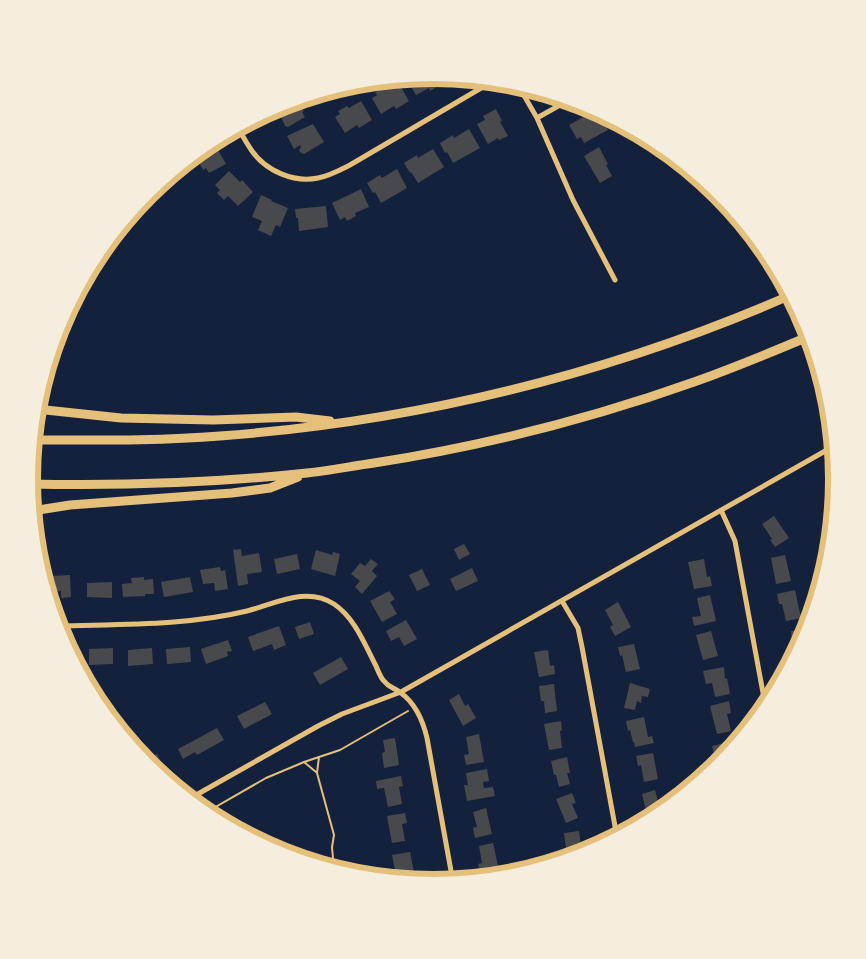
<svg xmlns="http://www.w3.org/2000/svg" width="866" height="959" viewBox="0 0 866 959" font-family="'Golos Text',sans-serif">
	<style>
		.building { fill: #48494c }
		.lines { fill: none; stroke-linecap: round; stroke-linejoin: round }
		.path { stroke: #e5c07b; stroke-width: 2 }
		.minor { stroke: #e5c07b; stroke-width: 5 }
		.motorway { stroke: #e5c07b; stroke-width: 9 }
		.rim { fill: none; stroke: #e5c07b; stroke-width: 6 }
	</style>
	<rect width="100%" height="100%" fill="#14213d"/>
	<path class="building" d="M433 75 439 76 443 83 430 91 429 88 416 95 407 80 410 78Z
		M398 82 409 101 396 109 394 106 381 114 372 98 377 95 375 92 384 87 386 89Z
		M295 101 296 102 298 101 304 111 302 112 305 117 288 127 285 126 279 112 265 120 262 115 279 106Z
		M361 101 372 120 359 128 357 125 345 133 335 117 340 114 338 111 347 106 349 108Z
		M496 109 502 121 500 122 508 136 499 140 498 138 488 144 477 124 485 120 483 116Z
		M596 110 608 130 584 143 581 137 577 139 569 125Z
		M313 124 324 142 304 154 301 153 299 150 301 147 300 145 294 149 287 136Z
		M469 129 480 148 453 163 447 152 445 153 440 143 453 135 454 138Z
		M215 140 220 148 218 150 226 164 209 173 206 168 203 170 199 162 201 160 197 153 209 143Z
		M599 147 608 164 606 165 612 176 600 183 584 156Z
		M433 149 444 167 418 183 411 172 410 173 404 163 417 155 418 158Z
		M397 169 407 188 381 203 375 192 373 193 367 183 380 175 382 178Z
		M229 171 240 182 242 180 253 192 238 206 228 196 224 200 217 193 220 190 215 185Z
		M361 189 369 207 355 213 356 216 347 221 345 217 340 220 332 203Z
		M261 195 272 200 271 201 288 208 280 227 276 225 271 236 258 230 262 221 252 217Z
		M326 206 328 227 299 231 298 218H296L295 209Z
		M774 516 789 538 775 547 770 540 772 539 762 524Z
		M464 544 470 554 459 560 454 549Z
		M241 549 242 556 259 553 262 572 247 574 248 584 238 586 233 550Z
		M316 550 332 555 333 552 340 554 335 576 311 569Z
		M297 554 300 569 277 574 274 559Z
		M785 555 791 581 776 584 771 558Z
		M371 559 378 564 372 571 377 576 362 594 355 587 360 581 351 574 360 563 365 566Z
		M704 559 707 577 710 576 712 586 694 589 688 562Z
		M220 567 221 571 225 570 228 589 215 591 214 583 203 584 200 570Z
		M472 568 478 581 456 591 450 579Z
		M422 569 430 585 417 591 409 575Z
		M70 575 71 597 61 598V591H51L50 576Z
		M144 577V580L153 579 154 594H145V596L123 597 122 584 132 583 131 578Z
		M190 577 193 592 164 597 161 582Z
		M112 582V598L87 597V583Z
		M795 590 801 618 786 621 782 604H779L777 594Z
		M389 591 395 599 390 602 397 614 382 622 370 601Z
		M710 595 716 621 694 626 692 617 701 616 697 598Z
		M618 602 631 627 615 636 610 627 613 625 605 610Z
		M406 620 417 639 404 646 399 637 391 641 386 631Z
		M310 622 314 634 299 639 295 627Z
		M279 626 286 645 274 650 272 644 253 651 248 637Z
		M806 630V634L794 657H793L791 631Z
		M711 631 718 656 703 660 696 635Z
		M228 640 232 651 227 652 228 656 206 664 201 649Z
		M634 644 640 669 626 672 622 655 620 656 618 647Z
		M190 647 191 662 167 664 166 649Z
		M113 648V664L89 665V649Z
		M152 648 153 664 128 666V650Z
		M548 650 550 666 554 665 555 674 539 677 534 652Z
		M341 657 348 669 320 685 313 673Z
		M724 667 725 679 727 678 730 694 715 697 712 683 706 684 703 671Z
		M630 683 650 689 648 697 642 696 641 703 637 701 635 710 624 708Z
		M554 684 557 711 545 713 544 701H541L539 686Z
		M459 694 465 706 468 704 476 718 463 726 449 700Z
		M729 701 731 713 727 714 731 731 717 734 710 706Z
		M265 702 272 714 244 729 237 716Z
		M116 716 130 744 109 719Z
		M644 717 648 737 652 736 654 743 635 747 634 742H633L630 730 628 731 626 721Z
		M561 721 562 730 560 731 562 748 549 750 544 724Z
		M217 728 224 740 197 755 195 752 183 759 178 749Z
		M479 734 484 762 466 765 464 755 469 754 466 737Z
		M395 738 399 765 384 768 382 753 385 752 383 740Z
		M733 741 734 746 719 765 717 757H715L712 746Z
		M148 747 153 756 157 754 162 764 153 770 143 760 138 752Z
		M653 753 658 779 644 782 641 765 638 766 636 756Z
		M567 757 570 773H567L570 784 559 787 556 775H554L551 761Z
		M487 769 489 781 483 782 484 788 493 787 495 796 467 801 464 785H468L466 773Z
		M401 776 403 786 399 787 402 804 388 807 384 788 377 789 376 781Z
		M655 790 661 813 649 820 643 822 640 812 646 810 642 794Z
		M572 793 576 803 572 804 578 818 566 823 556 799Z
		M486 808 492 834 475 838 473 828 477 827 473 812Z
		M405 813 407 823 402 824 405 841 392 843 387 816Z
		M579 831 582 855 571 858 569 848H566L564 833Z
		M493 843 499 870 481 874 478 864 482 863 479 846Z
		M410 852 415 877 397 880 392 855Z"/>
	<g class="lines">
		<path class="path" d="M319 757 317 773 334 835 332 847 334 870
			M304 762 316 772
			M205 813 266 778 304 762 340 750 408 711"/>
		<path class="minor" d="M518 85 537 118 573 200 615 280
			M537 118 569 100
			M238 128C242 135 247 144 252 151 266 171 294 183 318 178 329 176 340 170 350 165L493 81
			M721 510 735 541 766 709
			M562 601 578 628 582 647 617 837
			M57 626C120 624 185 626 247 611 275 604 306 586 334 604 355 618 365 645 376 666 378 671 380 676 383 680 390 689 394 687 401 693 416 704 423 721 427 738L453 882
			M189 799 318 726 342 714 401 692 834 446"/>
		<path class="motorway" d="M36 409 121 418 213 420 296 417 330 421
			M33 440C95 440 158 441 220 436 417 421 610 374 791 295
			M29 484C122 486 215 483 307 473 329 471 352 466 374 463 483 446 590 419 694 382 733 368 772 352 810 336
			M32 511 70 505 232 493 270 488 298 477"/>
	</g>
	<path d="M0 0H866V959H0ZM38 479a395 395 0 1 1 790 0a395 395 0 1 1-790 0Z" fill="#f5edde" fill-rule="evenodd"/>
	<path class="rim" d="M38 479a395 395 0 1 1 790 0a395 395 0 1 1-790 0Z"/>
</svg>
